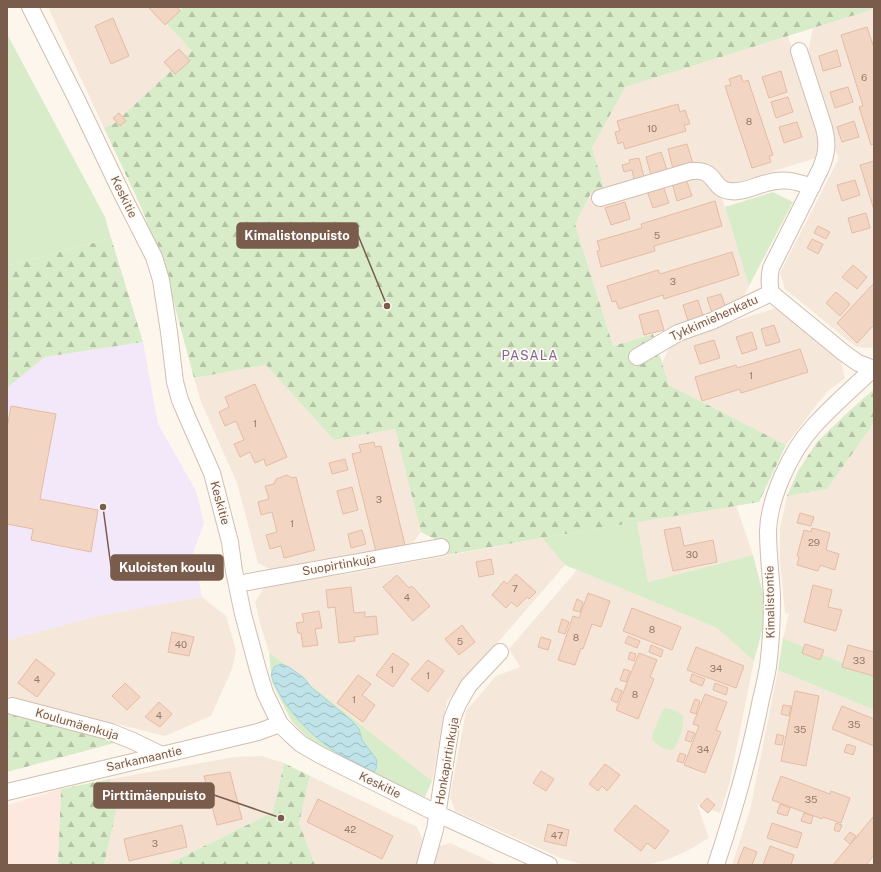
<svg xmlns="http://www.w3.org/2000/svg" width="881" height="872" viewBox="0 0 881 872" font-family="'Public Sans',sans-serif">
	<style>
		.residential { fill: #f5e8da }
		.commercial { fill: #fde8e0 }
		.education { fill: #f3e8fa }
		.forest { fill: url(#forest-firs) }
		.park { fill: #d8ecc9 }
		.water { fill: url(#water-waves); stroke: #a5d3da }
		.building { fill: #f3d5c3; stroke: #e6bba3 }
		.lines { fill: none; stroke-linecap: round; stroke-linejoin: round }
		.street-casing { stroke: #d1beb0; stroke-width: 18 }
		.street { stroke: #fff; stroke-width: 16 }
		.labels { text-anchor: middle; stroke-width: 3.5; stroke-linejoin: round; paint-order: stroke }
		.number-label { font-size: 10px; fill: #987a6a }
		.street-label { font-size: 12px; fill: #7a5c4d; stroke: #fffaf3 }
		.neighbourhood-label { font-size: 13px; letter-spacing: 1px; fill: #846695; stroke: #fffaf3 }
		.leader { fill: none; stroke: #7a5c4d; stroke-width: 1.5 }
		.callout-dot { fill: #7a5c4d; stroke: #fffaf3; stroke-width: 1.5 }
		.callout { fill: #7a5c4d; stroke: #7a5c4d; stroke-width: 1.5 }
		.callout-label { font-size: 13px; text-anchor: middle; font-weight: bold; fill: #fff }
	</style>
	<defs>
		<pattern id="forest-firs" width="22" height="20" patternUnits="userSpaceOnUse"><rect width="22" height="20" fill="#d8ecc9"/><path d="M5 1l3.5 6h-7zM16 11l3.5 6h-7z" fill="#b4c2a5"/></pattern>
		<pattern id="water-waves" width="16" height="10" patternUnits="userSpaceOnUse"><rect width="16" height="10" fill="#bfe3e8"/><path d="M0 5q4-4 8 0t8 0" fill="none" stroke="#a0bbbe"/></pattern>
	</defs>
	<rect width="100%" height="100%" fill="#fdf6ec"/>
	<path class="residential" d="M48 7H184L166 23 192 51 115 123 104 128Z
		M874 9V348L856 347 785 289 780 273 839 158 836 152 807 57 813 28Z
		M788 36 822 146 816 158 719 188 749 286 739 307 613 346 575 224 591 193 604 188 592 148 624 87Z
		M776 308 841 362 845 378 828 391 818 403 786 445 669 385 662 362 674 340Z
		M266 365 334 440 395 429 421 532 412 544 270 569 258 563 237 483 201 402 194 378Z
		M874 423V676L783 638 789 614 785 613 780 561V528L787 496 827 489Z
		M736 505 753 555 648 582 637 522Z
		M542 538 565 565 447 701 432 781 269 652 260 623 255 602 265 586 358 572Z
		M577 570 717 628 754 661 729 785 720 813 697 804 709 838 687 851 666 860 646 865H585L563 859 455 811 450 797 466 711 496 676 520 667 509 649Z
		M202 597 226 616 236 650 232 669 211 716 165 736 7 696V640L101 615Z
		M778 670 874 710V865H732L750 810Z
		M261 756 284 763 273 812 166 865H104L116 812 110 779 235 757Z
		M310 776 417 827 423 841 417 865H315L299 823Z
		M450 843 498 865H434L439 846Z"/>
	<path class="commercial" d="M61 789 58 865H7V805Z"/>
	<path class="education" d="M143 342 158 424 196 491 204 523 193 553 202 597 101 615 7 640V388L45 357Z"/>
	<path class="forest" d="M184 7H874V9L625 87 592 148 604 188 591 193 575 224 613 346 653 334 669 385 786 445 759 502 542 538 447 555 446 545 421 532 395 429 334 440 266 365 194 378 167 277 142 209 104 128 115 123 192 51 166 23Z
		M111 238 143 342 45 357 7 388V266Z
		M874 389V423L827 489 787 496 798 471 817 442 847 413Z
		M7 709 118 742 7 772Z
		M284 763 310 776 299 823 315 865H166L273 812Z
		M110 779 116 812 104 865H58L61 789Z"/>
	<path class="park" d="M7 34 105 217 111 238 7 266Z
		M773 192 793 202 749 286 725 207Z
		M637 522 648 582 753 555 764 597 763 627 754 661 717 628 565 565 542 538Z
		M783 638 874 676V710L778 670Z
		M269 652 432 781 425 797 375 776 317 746 292 722 272 683Z
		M665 708C671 708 679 712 683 716 684 729 680 736 675 747L673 750C666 751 656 745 652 739L653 732 663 710Z"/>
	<path class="water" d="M281 664 289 667 304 678 312 688 351 720 359 729 362 740 377 760 376 769 374 772C363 766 352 761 341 755 312 738 282 707 271 675L274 667Z"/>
	<path class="building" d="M151 7H177L180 11 165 25 149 8Z
		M113 18 129 56 111 64 95 26Z
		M867 27 874 48V144L871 145 859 107 863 106 841 35Z
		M179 49 190 61 175 74 164 62Z
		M837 50 841 66 823 71 819 56Z
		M781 71 787 92 769 98 762 77Z
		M741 75 743 82 748 80 773 155 769 156 771 162 752 168 725 86 731 85 729 79Z
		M848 87 853 102 835 108 830 92Z
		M788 97 793 112 776 118 771 102Z
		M678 104 680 112 685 110 690 124 684 125 686 131 625 149 623 142 618 144 615 132 620 131 617 121Z
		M119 113 126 121 120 126 113 118Z
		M854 121 859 137 842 142 837 127Z
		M797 122 802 137 784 143 779 127Z
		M687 144 693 164 673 169 668 149Z
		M661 152 667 170 651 175 646 157Z
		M639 158 644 177 634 179 632 170 624 172 622 165 630 163 629 160Z
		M874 161V210L860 165Z
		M686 179 692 196 677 201 672 183Z
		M855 180 860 195 842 201 837 185Z
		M663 186 669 203 653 208 647 191Z
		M715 201 722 226 654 246 655 251 601 267 597 251 600 250 597 241 642 228 641 224Z
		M625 202 630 219 611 225 605 208Z
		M866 213 870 228 852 233 848 218Z
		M818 226 830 232 826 239 814 233Z
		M812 239 823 244 818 254 807 248Z
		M732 252 739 275 664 299 663 295 619 309 616 301 612 302 607 286 658 270 660 274Z
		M853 265 867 277 857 289 842 277Z
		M874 283V325L857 343 837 323Z
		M836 292 850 304 840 316 826 303Z
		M721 294 727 312 713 316 707 298Z
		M698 300 704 319 689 324 683 305Z
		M658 310 664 330 644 335 639 315Z
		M774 325 780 342 766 346 761 329Z
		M752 332 757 349 742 354 736 337Z
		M714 340 720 358 700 364 694 346Z
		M800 349 808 372 741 393 740 389 702 401 695 377 736 365 737 368Z
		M255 384 287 457 266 466 264 459 255 463 250 452 240 457 234 444 244 440 236 421 225 426 219 412 229 407 225 397Z
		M11 406 56 414 40 499 98 510 91 552 31 540 33 529 7 524V428Z
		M374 442 375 447 381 446 405 545 376 552 352 454 361 452 359 445Z
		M345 459 348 470 332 474 329 463Z
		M287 475 292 478 296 477 315 550 284 558 281 546 270 549 266 535 277 532 272 512 261 515 258 502 269 499 265 486 274 484 276 479Z
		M352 487 358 510 343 514 337 491Z
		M800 513 814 517 811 526 797 523Z
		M680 527 684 546 713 540 717 562 673 571 664 530Z
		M812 528 830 533 826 550 839 554 835 570 820 565 818 571 797 565 799 557 797 556 804 530 811 532Z
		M362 530 366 544 351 548 348 534Z
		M491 559 494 574 479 577 476 562Z
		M516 574 536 592 529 599 527 597 517 607 511 602 506 608 492 595 504 581 507 584Z
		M397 575 409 588 412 586 430 606 413 621 383 587Z
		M813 585 832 590 828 607 842 610 836 631 804 622Z
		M351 587 354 613 365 612V617L376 616 378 634 354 637 355 641 339 643 335 607 328 608 326 590Z
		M588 593 610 601 601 627 592 624 583 649 581 648 575 665 558 660 573 616 579 618Z
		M577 599 583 602 580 612 573 610Z
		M632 608 681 627 672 650 623 631Z
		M319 611 322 628 315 629 318 645 303 647 301 633H298L296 623 304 622 302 614Z
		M562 619 569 622 565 634 558 632Z
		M462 625 475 642 459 655 445 639Z
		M172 632 194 637 189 656 168 652Z
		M628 636 640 641 637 648 625 643Z
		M541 637 551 640 548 650 538 647Z
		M805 644 824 650 820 660 802 653Z
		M651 645 663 650 661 657 649 652Z
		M848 645 874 652V676L842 667Z
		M696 647 744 666 736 688 687 670Z
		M630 652 636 654 634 661 628 659Z
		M393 653 409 664 393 687 376 675Z
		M639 653 657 660 650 677 654 679 638 719 616 710Z
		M36 659 55 674 37 697 18 683Z
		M428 660 444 671 428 692 411 679Z
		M624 669 630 671 626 682 620 680Z
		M692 674 705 679 702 686 690 681Z
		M358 675 371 684 362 695 375 705 363 722 337 703Z
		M125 683 140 697 127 710 112 696Z
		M715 683 728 688 726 695 713 690Z
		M616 688 622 691 617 703 611 700Z
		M795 691 819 696 806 766 781 761Z
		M705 694 727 702 716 730 721 732 705 773 684 765 699 726 693 724Z
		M695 699 700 701 696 714 690 712Z
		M159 702 172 714 160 727 145 717Z
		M783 705 791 706 789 716 781 714Z
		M842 706 874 719V746L832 729Z
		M688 731 695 733 691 742 685 740Z
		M777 734 784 736 782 745 775 744Z
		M847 744 856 747 853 755 844 752Z
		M680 753 686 755 683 763 677 761Z
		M605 764 620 775 607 791 602 786 598 791 589 784Z
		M541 771 554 779 546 791 533 783Z
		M230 772 242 819 217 825 204 776Z
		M781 776 830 794 831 791 850 798 841 823 823 817 822 819 772 800Z
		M707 798 715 805 708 813 700 806Z
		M318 799 393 836 382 859 307 822Z
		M780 804 790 808 787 816 777 813Z
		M635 805 669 831 655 849 647 843 641 851 614 830Z
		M804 813 813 816 811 824 801 821Z
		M874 816V855L866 865H833Z
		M772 823 802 833 797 848 767 838Z
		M836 823 842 825 839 832 834 830Z
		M548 824 569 830 566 846 544 841Z
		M182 825 187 847 129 861 124 839Z
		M850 832 856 836 850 844 844 839Z
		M770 846 794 855 791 865H763Z
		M744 847 757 852 752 865H737Z"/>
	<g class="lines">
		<defs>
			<path id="street" d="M30 7 77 100 123 196 154 257 161 280 169 332 175 382 180 400 188 419 212 473 230 542 234 571 243 614 258 670 265 693 280 724 290 734 301 744 320 755 438 814 549 865
				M799 51 824 128C828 143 827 153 821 168L771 268C769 277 769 284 771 293L844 353 858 363 874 369
				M600 198 691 171C696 171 702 170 706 173 716 178 716 190 730 191 741 193 752 187 763 184 782 178 793 180 812 187
				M637 357 678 333 712 321 771 293
				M237 584 441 547
				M12 706 111 732 133 741 162 755
				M7 792 258 732 280 724
				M425 865 435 829 452 719 458 704 469 685 500 652
				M716 865C734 811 750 756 761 699 764 688 766 677 768 667 771 644 772 620 772 597 771 575 768 553 768 531 769 498 791 451 813 427 832 406 854 387 874 368"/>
		</defs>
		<use href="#street" class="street-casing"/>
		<use href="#street" class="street"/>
	</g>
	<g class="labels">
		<g class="number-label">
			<text x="864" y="81">6</text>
			<text x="749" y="125">8</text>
			<text x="652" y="132">10</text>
			<text x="657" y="239">5</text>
			<text x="673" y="285">3</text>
			<text x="751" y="379">1</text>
			<text x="255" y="427">1</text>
			<text x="379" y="503">3</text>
			<text x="292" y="527">1</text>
			<text x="814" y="546">29</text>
			<text x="692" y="558">30</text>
			<text x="515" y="592">7</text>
			<text x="407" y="601">4</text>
			<text x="652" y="633">8</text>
			<text x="576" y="641">8</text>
			<text x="460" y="645">5</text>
			<text x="181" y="648">40</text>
			<text x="859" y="664">33</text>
			<text x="716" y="672">34</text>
			<text x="392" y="673">1</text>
			<text x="428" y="679">1</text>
			<text x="37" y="683">4</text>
			<text x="635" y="698">8</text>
			<text x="354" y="703">1</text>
			<text x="159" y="719">4</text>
			<text x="854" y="728">35</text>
			<text x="800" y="733">35</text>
			<text x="703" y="753">34</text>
			<text x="811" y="803">35</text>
			<text x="350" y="833">42</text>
			<text x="557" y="839">47</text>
			<text x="155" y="847">3</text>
		</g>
		<g class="street-label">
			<text transform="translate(124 197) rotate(64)" y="4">Keskitie</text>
			<text transform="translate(714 318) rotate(-24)" y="4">Tykkimiehenkatu</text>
			<text transform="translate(220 503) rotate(75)" y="4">Keskitie</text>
			<text transform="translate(339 565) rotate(-10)" y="4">Suopirtinkuja</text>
			<text transform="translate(770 602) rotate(-91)" y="4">Kimalistontie</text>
			<text transform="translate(77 724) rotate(16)" y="4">Koulumäenkuja</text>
			<text transform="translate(144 759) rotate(-13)" y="4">Sarkamaantie</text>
			<text transform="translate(447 761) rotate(-80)" y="4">Honkapirtinkuja</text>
			<text transform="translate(380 785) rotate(26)" y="4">Keskitie</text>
		</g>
		<g class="neighbourhood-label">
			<text x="530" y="360">PASALA</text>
		</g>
	</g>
	<path class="leader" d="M387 306L358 235M103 507L111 567M281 818L214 795"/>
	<g class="callout-dot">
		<circle cx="387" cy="306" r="4"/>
		<circle cx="103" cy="507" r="4"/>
		<circle cx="281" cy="818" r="4"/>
	</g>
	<g class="callout">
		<rect x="237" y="223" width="121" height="25" rx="4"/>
		<rect x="111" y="555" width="112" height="25" rx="4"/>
		<rect x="94" y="783" width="120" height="25" rx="4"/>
	</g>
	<g class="callout-label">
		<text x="297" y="240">Kimalistonpuisto</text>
		<text x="167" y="572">Kuloisten koulu</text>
		<text x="154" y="800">Pirttimäenpuisto</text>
	</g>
	<rect width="881" height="872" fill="none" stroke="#7a5c4d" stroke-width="16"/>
</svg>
